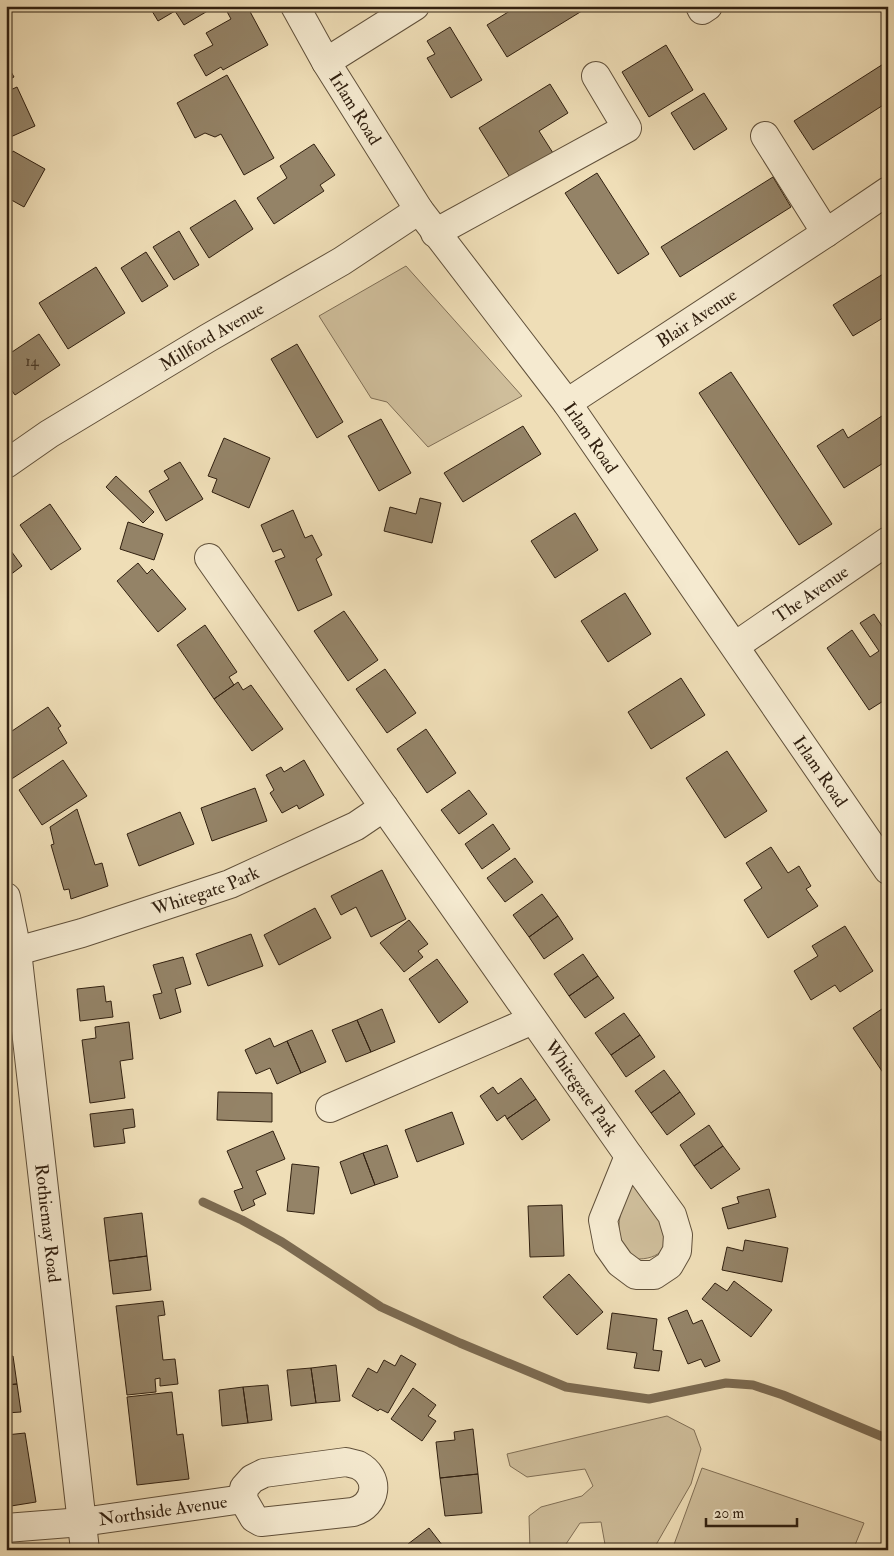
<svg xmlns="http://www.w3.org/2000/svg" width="894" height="1556" viewBox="0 0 894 1556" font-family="'IM FELL Double Pica',serif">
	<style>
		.green { fill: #cfbe9b; stroke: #806f56 }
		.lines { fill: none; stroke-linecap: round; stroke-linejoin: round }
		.stream { stroke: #7c6b52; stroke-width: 9 }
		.building { fill: #948367; stroke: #312010 }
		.minor-casing { stroke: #60503a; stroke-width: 30 }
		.minor { stroke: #f5ead0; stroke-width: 28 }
		.labels { text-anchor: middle; stroke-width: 4; stroke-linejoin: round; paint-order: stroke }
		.number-label { font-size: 15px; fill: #4a3926 }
		.street-label { font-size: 18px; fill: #312010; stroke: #f5ead0 }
	</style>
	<rect width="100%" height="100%" fill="#efdeb7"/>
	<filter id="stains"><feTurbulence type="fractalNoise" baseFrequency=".004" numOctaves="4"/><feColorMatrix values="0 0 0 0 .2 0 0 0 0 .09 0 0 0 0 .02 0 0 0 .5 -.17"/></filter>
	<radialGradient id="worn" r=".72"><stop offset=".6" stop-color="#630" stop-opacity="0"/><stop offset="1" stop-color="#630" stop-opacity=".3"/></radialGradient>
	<path class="green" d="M406 266 522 396 428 447 387 402 371 398 319 316Z
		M632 1185 636 1186C644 1197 656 1209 662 1221 674 1246 660 1260 635 1259 610 1237 619 1214 630 1187Z
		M667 1416 694 1430 701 1449 691 1484 653 1550H606L601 1522 580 1523 562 1550H530L529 1516 541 1507 582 1496 593 1486 585 1469 527 1477 510 1466 507 1454Z
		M702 1468 864 1523 853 1550H672Z"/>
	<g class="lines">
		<path class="stream" d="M203 1202 242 1220 282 1242 381 1307 460 1343 566 1387 649 1399 726 1383 753 1385 783 1395 888 1439"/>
	</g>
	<path class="building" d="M149 6H216L184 25 175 11 158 21Z
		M224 6H247L268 45 223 70 221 67 206 76 194 55 213 45 206 33 231 19Z
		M518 6H590L507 57 487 25Z
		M450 27 482 80 451 98 427 58 435 54 427 41Z
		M666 45 693 90 649 117 622 72Z
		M888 61V102L813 150 794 121Z
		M6 63 14 77 6 81Z
		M227 75 274 158 244 175 221 134 215 137 205 133 195 138 177 103Z
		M550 84 568 113 539 131 553 153 511 179 479 128Z
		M17 87 35 126 6 139V92Z
		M704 93 727 129 694 150 671 113Z
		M314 144 335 175 320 185 324 191 274 224 257 198 287 178 280 166Z
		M13 151 45 169 24 207 6 197V163Z
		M597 173 649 254 618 274 565 193Z
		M773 177 791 207 680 277 661 247Z
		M235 200 253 229 209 258 190 228Z
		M179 231 199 265 174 280 153 247Z
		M146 252 168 286 142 302 121 268Z
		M96 267 125 313 68 349 39 303Z
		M888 271V315L853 336 833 305Z
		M39 334 60 365 15 395 6 383V356Z
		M297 344 343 422 317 438 271 359Z
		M731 372 832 524 799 545 699 393Z
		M888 412V460L844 488 817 446 843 429 848 438Z
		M381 419 411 473 379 491 348 436Z
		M523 426 541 454 463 502 444 473Z
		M224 438 270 458 249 508 212 492 217 479 208 476Z
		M180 462 203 499 166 521 149 491 169 479 164 471Z
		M116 476 154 512 143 523 106 487Z
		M420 498 441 503 432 543 384 531 390 507 416 514Z
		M50 504 81 549 51 570 20 525Z
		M293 510 305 538 312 535 322 555 316 559 332 595 298 611 275 561 285 557 281 549 273 552 261 525Z
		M575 513 598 550 555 578 531 541Z
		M128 522 163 534 154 560 120 549Z
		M6 544 22 566 6 578Z
		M138 563 147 574 152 569 186 609 158 632 117 581Z
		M625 593 651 634 608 662 581 621Z
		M344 611 378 660 348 681 314 631Z
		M874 614 888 635V698L869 710 827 648 852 630 870 657 879 651 860 623Z
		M205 625 237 672 229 677 234 685 214 699 177 645Z
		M385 669 416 713 387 733 356 689Z
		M681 678 705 715 651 749 628 712Z
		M238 682 243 690 251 685 283 729 252 751 214 699Z
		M48 707 61 726 58 728 67 743 10 780 6 774V735Z
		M426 729 456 773 427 793 397 749Z
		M727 751 767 811 725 838 686 778Z
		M63 760 87 796 42 825 19 790Z
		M304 760 324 795 299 809 297 805 282 813 270 793 274 790 266 775 281 767 284 772Z
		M255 788 267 821 212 841 201 808Z
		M469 790 487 814 459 834 441 810Z
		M77 809 95 865 102 863 108 886 71 899 69 889 64 890 51 845 54 844 50 827Z
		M180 812 194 844 139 866 127 834Z
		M493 824 510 849 482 869 465 844Z
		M771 847 788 873 799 866 811 886 806 889 818 906 768 938 744 900 762 888 746 863Z
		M515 858 533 882 505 902 487 878Z
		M382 870 406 919 371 937 356 907 341 915 331 896Z
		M542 894 558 916 529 937 513 915Z
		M315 908 331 938 279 965 264 935Z
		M558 916 573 939 544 959 529 937Z
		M409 920 428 944 418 951 423 957 404 972 380 943Z
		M845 926 873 971 840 992 835 985 811 1000 794 971 818 956 812 946Z
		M251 934 263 966 208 986 196 954Z
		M583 954 598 976 569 996 554 974Z
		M183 957 191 984 175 989 181 1012 160 1019 153 995 162 993 153 965Z
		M437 959 468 1002 439 1023 409 979Z
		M598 976 614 998 585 1018 569 996Z
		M104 986 106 1002 111 1001 113 1017 80 1021 77 989Z
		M888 1005V1080L853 1028Z
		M382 1009 395 1042 371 1052 357 1020Z
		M624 1013 640 1035 611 1055 595 1033Z
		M357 1020 371 1052 346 1062 332 1030Z
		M129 1022 133 1059 120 1061 125 1098 90 1103 82 1040 96 1038 95 1027Z
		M312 1030 326 1062 301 1073 287 1041Z
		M640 1035 655 1057 626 1077 611 1055Z
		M270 1038 274 1047 287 1041 301 1073 277 1084 270 1068 256 1074 245 1050Z
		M664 1070 680 1092 651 1113 635 1091Z
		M521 1078 536 1099 507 1119 505 1115 497 1121 480 1096 493 1087 498 1094Z
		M218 1092 272 1093V1122L217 1120Z
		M680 1092 695 1114 667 1135 651 1113Z
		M536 1099 550 1120 522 1140 507 1119Z
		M133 1109 135 1127 123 1129 125 1143 94 1147 90 1114Z
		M452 1112 464 1144 417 1162 405 1130Z
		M709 1125 723 1146 694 1166 680 1145Z
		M273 1131 285 1159 256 1171 266 1194 253 1200 255 1205 242 1211 234 1191 243 1188 227 1151Z
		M387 1145 398 1177 375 1185 363 1153Z
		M723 1146 740 1169 711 1189 694 1166Z
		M363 1153 375 1185 351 1194 340 1162Z
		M292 1164 319 1167 314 1214 287 1211Z
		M769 1189 776 1217 728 1229 722 1208 739 1203 737 1197Z
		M562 1205 564 1256 530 1257 528 1206Z
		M142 1213 147 1256 109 1261 104 1218Z
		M745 1240 788 1248 782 1282 722 1270 727 1247 743 1251Z
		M147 1256 151 1290 113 1294 109 1261Z
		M569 1274 603 1312 577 1335 543 1297Z
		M734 1281 772 1310 751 1337 702 1299 715 1283 727 1291Z
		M163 1301 165 1315 158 1316 163 1360 175 1359 178 1384 160 1386V1378L155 1379 156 1392 127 1395 116 1306Z
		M687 1310 693 1324 702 1320 720 1361 705 1367 701 1359 688 1364 668 1318Z
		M612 1313 657 1319 653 1350 662 1351 659 1371 634 1368 637 1353 607 1349Z
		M401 1355 416 1364 388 1413 380 1409 378 1411 352 1396 368 1368 377 1373 384 1360 395 1366Z
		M13 1356 17 1384 6 1385V1357Z
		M336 1365 340 1401 316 1403 311 1368Z
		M311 1368 316 1403 291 1406 287 1370Z
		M17 1384 21 1412 6 1413V1385Z
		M268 1385 272 1420 248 1423 243 1387Z
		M243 1387 248 1423 222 1426 219 1390Z
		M413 1388 436 1405 428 1416 436 1421 422 1441 391 1419Z
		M172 1392 177 1435 183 1434 189 1479 137 1485 127 1397Z
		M473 1429 478 1474 440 1478 436 1442 455 1440 454 1432Z
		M25 1433 36 1502 11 1506 9 1495H6V1435Z
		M478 1474 482 1513 445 1516 440 1478Z
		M429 1528 446 1550H412L408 1544Z"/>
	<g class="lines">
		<defs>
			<g id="minor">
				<path id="s1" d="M295 6 326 62 419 210 567 403 888 870"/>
				<path d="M700 6 702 10 708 6"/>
				<path d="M326 62 415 6"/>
				<path d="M765 136 826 233"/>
				<path d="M435 233 627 128 596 76"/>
				<path id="s2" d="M567 403 826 233 888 191"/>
				<path id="s3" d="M6 464 49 434 208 338 342 261 419 210"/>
				<path id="s4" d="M209 558 629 1156"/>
				<path id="s5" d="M735 646 888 541"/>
				<path id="s6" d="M6 897 17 951 85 1550"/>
				<path id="s7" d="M17 951 82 933 230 884 356 826 384 807"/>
				<path d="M330 1108 533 1020"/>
				<path d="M629 1156 672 1215 678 1235 677 1251 669 1265 654 1275H636L620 1263 608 1246 603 1220Z"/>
				<path d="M346 1462C350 1463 354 1464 358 1465 381 1477 377 1505 353 1512L261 1522 254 1518 243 1499 244 1488 252 1479 264 1473Z"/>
				<path id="s8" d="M6 1528 82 1522 243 1499"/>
			</g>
		</defs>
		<use href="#minor" class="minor-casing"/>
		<use href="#minor" class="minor"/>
	</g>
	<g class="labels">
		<g class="number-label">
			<text x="32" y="366">14</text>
		</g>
		<g class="street-label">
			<text dy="6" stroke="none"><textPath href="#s1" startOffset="119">Irlam Road</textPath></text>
			<text dy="6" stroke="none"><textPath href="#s2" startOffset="155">Blair Avenue</textPath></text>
			<text dy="6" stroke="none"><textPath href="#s3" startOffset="242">Millford Avenue</textPath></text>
			<text dy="6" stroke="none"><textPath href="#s1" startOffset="524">Irlam Road</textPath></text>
			<text dy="6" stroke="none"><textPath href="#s5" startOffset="92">The Avenue</textPath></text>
			<text dy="6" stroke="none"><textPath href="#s1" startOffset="929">Irlam Road</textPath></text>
			<text dy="6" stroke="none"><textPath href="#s7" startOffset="198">Whitegate Park</textPath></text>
			<text dy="6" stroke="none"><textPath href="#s4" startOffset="648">Whitegate Park</textPath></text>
			<text dy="6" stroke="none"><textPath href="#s6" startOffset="329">Rothiemay Road</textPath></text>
			<text dy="6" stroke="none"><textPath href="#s8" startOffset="158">Northside Avenue</textPath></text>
		</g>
	</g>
	<rect width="894" height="1556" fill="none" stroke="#efdeb7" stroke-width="25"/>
	<rect x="8" y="8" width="879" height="1541" fill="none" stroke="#312010" stroke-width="2.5"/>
	<rect x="12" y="12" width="869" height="1531" fill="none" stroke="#312010"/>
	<path d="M706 1518v8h91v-8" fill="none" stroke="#312010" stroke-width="2.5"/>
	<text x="714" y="1518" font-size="15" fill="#312010" stroke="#f5ead0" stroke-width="4" paint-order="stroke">20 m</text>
	<rect width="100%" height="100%" filter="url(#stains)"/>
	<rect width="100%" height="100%" fill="url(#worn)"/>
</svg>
